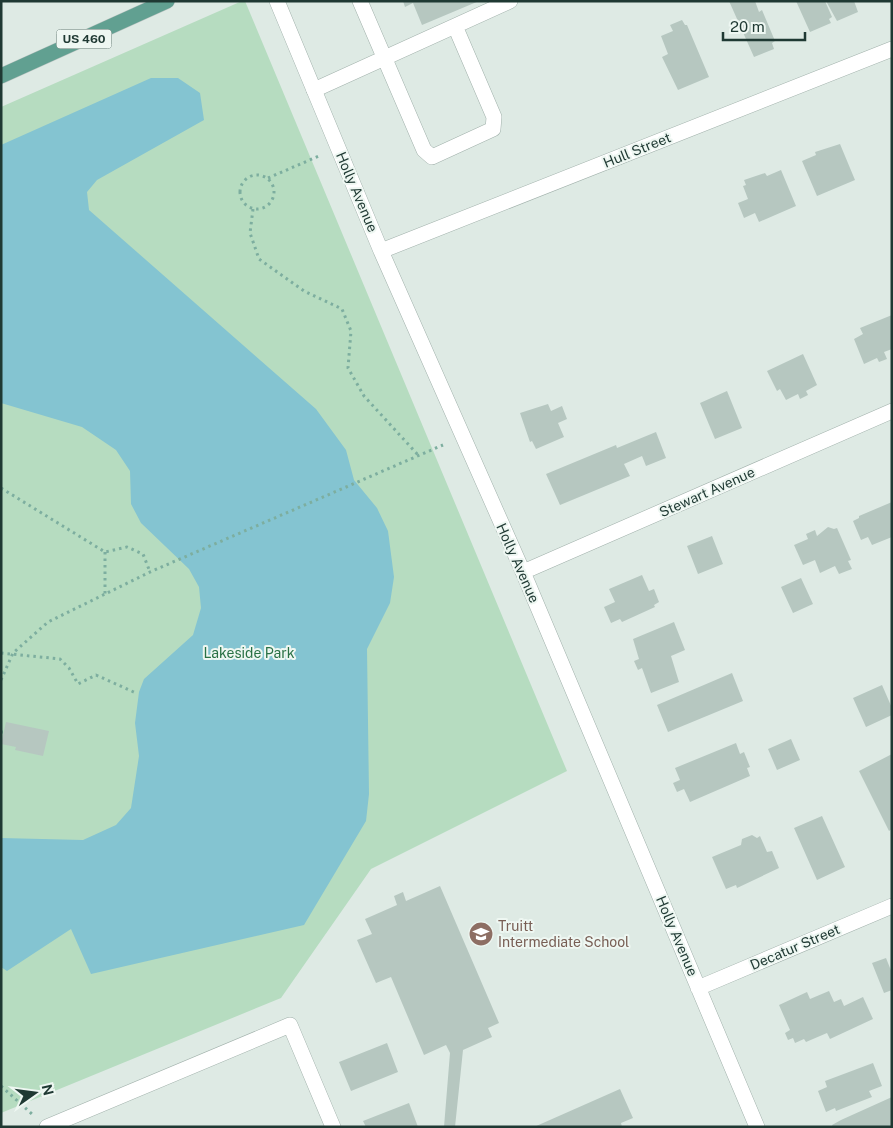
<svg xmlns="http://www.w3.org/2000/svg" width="893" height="1128" viewBox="0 0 893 1128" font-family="'Public Sans',sans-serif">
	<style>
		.green { fill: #b6dcc0 }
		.water { fill: #84c4d1 }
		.building { fill: #b6c7c0 }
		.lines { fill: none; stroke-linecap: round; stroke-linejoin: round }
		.lane-casing { stroke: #a1b1ab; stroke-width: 16 }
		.street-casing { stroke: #a1b1ab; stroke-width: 16 }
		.primary-casing { stroke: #bcc4c2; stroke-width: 16 }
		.path { stroke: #7dae9f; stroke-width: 3; stroke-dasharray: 2.5 4; stroke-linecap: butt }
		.lane { stroke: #fff; stroke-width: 15 }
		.street { stroke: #fff; stroke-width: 15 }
		.primary { stroke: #61a091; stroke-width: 15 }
		.labels { text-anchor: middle; stroke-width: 4; stroke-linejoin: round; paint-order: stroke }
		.shield { fill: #eef7f2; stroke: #5d726c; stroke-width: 1 }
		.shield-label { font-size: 12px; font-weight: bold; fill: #1f3933 }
		.street-label { font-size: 14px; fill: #1f3933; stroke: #eef7f2 }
		.park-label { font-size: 14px; fill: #297145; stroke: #eef7f2 }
		.education-label { font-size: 14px; fill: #785e54; stroke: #eef7f2; text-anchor: start }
	</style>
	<rect width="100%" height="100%" fill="#deeae4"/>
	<path class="green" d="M242 1H245L567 771 371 869 281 998 1 1113V107Z"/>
	<path class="water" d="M151 78H178L200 93 204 120 97 180 87 192 89 210 316 409 346 450 354 480 377 508 388 531 394 577 390 603 367 649 369 794 366 821 304 925 91 974 71 929 7 971 1 967V838L83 840 116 825 131 808 139 756 135 723 139 692 144 679 193 635 201 608 199 587 189 569 141 523 131 504 130 471 116 450 82 427 1 403V145Z"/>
	<path class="building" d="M403 1H479L422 25 413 3 405 7Z
		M729 1H755L759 12 762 10 775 41 772 43 774 49 754 57Z
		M796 1H825L832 17 829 19 831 23 810 32Z
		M826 1H854L858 12 837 21Z
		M682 20 685 25H687L709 77 678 90 662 57 668 54 661 36 673 31 670 25Z
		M840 144 855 180 817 196 802 161 816 155 815 152Z
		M781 170 796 206 759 222 755 213 744 218 738 203 748 199 743 186 746 185 744 180 765 173 767 176Z
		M892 315V349L884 352 887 359 879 362 877 358 864 364 854 339 863 334 860 328Z
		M803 354 817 385 806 391 808 395 800 399 798 394 786 400 780 389 777 391 767 371Z
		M727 391 742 428 715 439 700 403Z
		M548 404 551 411 562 406 567 419 558 423 564 437 536 449 532 441 530 442 520 413Z
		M656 432 666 458 646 466 642 456 624 464 630 476 560 505 546 474 616 445 617 448Z
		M892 502V537L872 545 868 537 861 540 853 521 859 518V516Z
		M828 527 834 529 837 528 851 560 848 561 852 569 839 574 835 566 820 573 815 560 803 565 794 545 808 539 806 534 815 530 817 536Z
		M712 536 723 564 698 574 687 546Z
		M642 575 649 591 654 589 659 602 654 605 655 607 622 622 620 619 611 623 604 607 615 602 609 589Z
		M801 578 813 604 793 613 781 587Z
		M674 622 685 650 671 656 679 682 651 693 642 668 638 670 634 661 639 659 633 639Z
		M732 673 743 701 668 732 657 705Z
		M882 685 892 708V715L866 727 853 698Z
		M6 722 49 731 43 756 15 750 16 747 1 744Z
		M791 739 800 760 777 770 768 749Z
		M736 743 740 754 744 752 750 767 747 768 750 776 690 802 684 789 677 792 673 783 680 780 675 768Z
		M892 754V829L889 831 859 771Z
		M822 816 845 867 817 880 794 828Z
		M752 835 757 838 760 836 767 852 772 851 779 868 737 888 736 885 726 889 712 857 741 845 742 839Z
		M440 886 499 1023 488 1028 492 1037 463 1050 455 1127H444L450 1053 446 1045 424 1055 391 977 376 983 357 940 372 934 365 919 397 905 394 896 403 892 406 901Z
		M886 958 892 973V990L884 993 872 963Z
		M829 991 834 1002 841 999 844 1006 863 997 873 1019 830 1039 827 1033 806 1042 804 1039 795 1043 793 1038 788 1040 785 1033 790 1030 779 1005 807 992 810 999Z
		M387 1043 398 1072 351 1091 339 1062Z
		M873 1063 882 1086 869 1091 872 1097 836 1111 835 1108 826 1112 818 1091 827 1087 825 1081Z
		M620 1089 633 1118 621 1123 622 1127H534Z
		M892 1097V1127H833L832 1125 841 1120Z
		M409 1103 418 1127H366L363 1121Z"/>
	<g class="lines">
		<defs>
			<path id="lane" d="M360 1 424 150 432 157 493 129 494 117 455 26
				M314 90 510 1
				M47 1127 290 1025 333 1127"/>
			<path id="street" d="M277 1 381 251 523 572 757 1127
				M381 251 892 49
				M523 572 892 411
				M698 988 892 906"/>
			<path id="primary" d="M1 76 167 1"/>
		</defs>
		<use href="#lane" class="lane-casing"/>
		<use href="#street" class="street-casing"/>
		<use href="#primary" class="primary-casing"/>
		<path class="path" d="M240 192a17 17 0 1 1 34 0a17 17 0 1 1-34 0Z
			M268 178 319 156
			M253 209 250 233 259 259 304 291 342 309 351 331 348 368 364 396 419 456
			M1 488 105 552 127 547 143 554 150 572
			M105 552V594
			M1 653 60 659 69 668 78 684 96 675 136 693
			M1 680 13 653 48 622 150 572 443 445
			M1 732H3
			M1 1086 32 1114"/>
		<use href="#lane" class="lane"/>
		<use href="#street" class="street"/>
		<use href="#primary" class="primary"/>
	</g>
	<defs>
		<symbol id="school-disc" viewBox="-11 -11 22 22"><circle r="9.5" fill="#8d6e63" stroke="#eef7f2"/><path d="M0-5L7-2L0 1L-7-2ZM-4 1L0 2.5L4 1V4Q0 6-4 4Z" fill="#fff"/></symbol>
	</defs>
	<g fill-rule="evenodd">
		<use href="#school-disc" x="467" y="920" width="28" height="28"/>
	</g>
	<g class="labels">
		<rect class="shield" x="56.5" y="29.5" width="55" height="19" rx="4"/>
		<g class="shield-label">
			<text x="84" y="43">US 460</text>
		</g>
		<g class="street-label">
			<text transform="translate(637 150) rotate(-22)" y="5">Hull Street</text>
			<text transform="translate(357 192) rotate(67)" y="5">Holly Avenue</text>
			<text transform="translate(707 492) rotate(-24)" y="5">Stewart Avenue</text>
			<text transform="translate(518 563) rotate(66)" y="5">Holly Avenue</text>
			<text transform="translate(677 936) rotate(67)" y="5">Holly Avenue</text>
			<text transform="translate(795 947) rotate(-23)" y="5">Decatur Street</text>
		</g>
		<g class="park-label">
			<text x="249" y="658">Lakeside Park</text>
		</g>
		<g class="education-label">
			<text x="498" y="931">Truitt<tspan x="498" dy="16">Intermediate School</tspan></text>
		</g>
	</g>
	<rect width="893" height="1128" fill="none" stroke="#1f3933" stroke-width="5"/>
	<g transform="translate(35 1093) rotate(76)" stroke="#eef7f2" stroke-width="4" paint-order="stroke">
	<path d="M0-4L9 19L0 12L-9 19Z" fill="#1f3933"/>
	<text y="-8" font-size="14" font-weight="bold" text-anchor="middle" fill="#1f3933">N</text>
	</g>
	<path d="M723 32v8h82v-8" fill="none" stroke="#1f3933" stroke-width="2.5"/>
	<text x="730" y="32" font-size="15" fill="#1f3933" stroke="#eef7f2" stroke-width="4" paint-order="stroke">20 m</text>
</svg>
